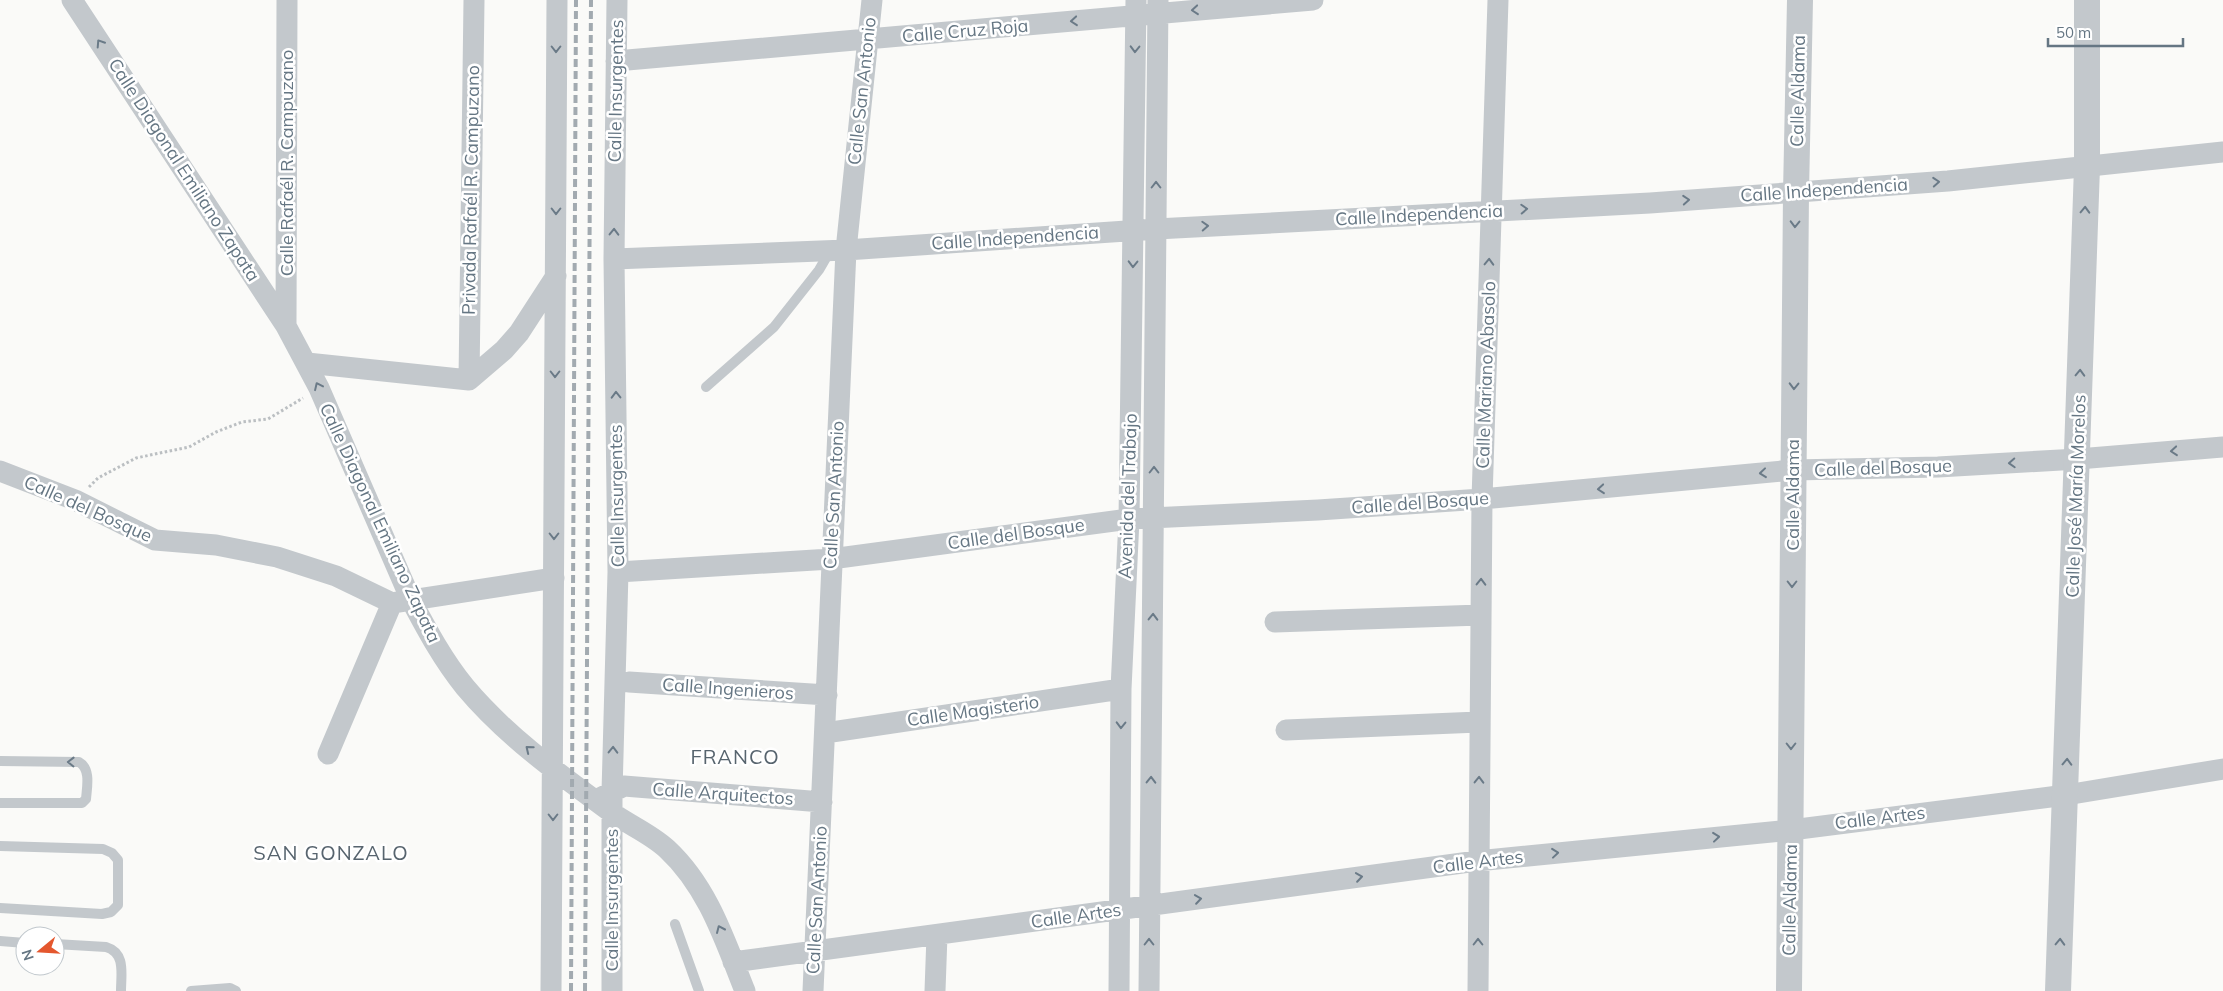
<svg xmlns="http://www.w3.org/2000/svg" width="2223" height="991" viewBox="0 0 2223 991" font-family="Mulish,sans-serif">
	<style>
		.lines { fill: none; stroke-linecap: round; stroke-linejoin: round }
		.path { stroke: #bbbfc2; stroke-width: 3; stroke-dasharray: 2.5 2.5; stroke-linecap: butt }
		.service { stroke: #c3c8cc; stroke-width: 10 }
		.minor { stroke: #c3c8cc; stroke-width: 21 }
		.tertiary { stroke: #c3c8cc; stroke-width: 26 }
		.rail { stroke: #a2aab0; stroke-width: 4; stroke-dasharray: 8 4; stroke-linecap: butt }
		.oneway { stroke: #6a7a87 }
		.labels { text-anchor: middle; stroke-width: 5; stroke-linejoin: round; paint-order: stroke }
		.street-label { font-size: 18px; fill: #657683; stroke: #fff }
		.quarter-label { font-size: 20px; letter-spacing: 1px; fill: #57646e; stroke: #fff }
	</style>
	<rect width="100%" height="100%" fill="#fafaf8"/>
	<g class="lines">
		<path class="path" d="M89 487 98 478 136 458 189 447 216 432 242 422 268 419 303 398"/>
		<path class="service" d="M706 387 774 327 819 270 830 251
			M0 761 79 762C91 769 87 787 86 799L82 803H0
			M0 846 103 849 112 853 118 860V905L111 912 102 914 0 908
			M675 924 699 991
			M0 941 25 943
			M55 944 106 947C126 953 121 974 121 991
			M191 991 230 988 236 991"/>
		<path class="minor" d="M72 0 286 326 319 388 411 600C427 630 443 660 465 687 506 736 559 774 611 812 629 825 651 834 667 849 708 887 725 941 745 991
			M616 61 1313 0
			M614 259 846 250 1156 229 1650 203 1948 181 2223 152
			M286 326 287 0
			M307 363 469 380 504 350 519 333 556 276
			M469 380 474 0
			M0 471 75 500 155 540 216 545 277 557 336 576 392 603 554 578
			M618 572 831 559 1129 519 1318 510 1482 499 1793 470 1938 467 2078 459 2223 447
			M1275 622 1481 615
			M629 682 827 695
			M1286 730 1479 722
			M825 733 1121 689
			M328 754 392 603
			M600 798 624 786 822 802
			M733 962 1477 861 1791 830 2066 795 2223 769
			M551 991 557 0
			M612 991V792L618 572 614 259 617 0
			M813 991 846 250 872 0
			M935 991 937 935
			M1119 991 1121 689 1129 519 1136 0
			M1149 991 1158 0
			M1478 991 1482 499 1498 0"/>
		<path class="tertiary" d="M1789 991 1796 193 1800 0
			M2058 991 2087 167V0"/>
		<path class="rail" d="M571 991 576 0
			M585 991 591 0"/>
	</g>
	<defs><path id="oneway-chevron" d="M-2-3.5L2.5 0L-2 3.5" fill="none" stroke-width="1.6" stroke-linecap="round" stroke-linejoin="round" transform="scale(1.25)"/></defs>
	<g class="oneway">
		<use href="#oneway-chevron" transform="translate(1195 10) rotate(175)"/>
		<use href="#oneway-chevron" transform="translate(1074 21) rotate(175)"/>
		<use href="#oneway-chevron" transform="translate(100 43) rotate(-123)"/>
		<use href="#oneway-chevron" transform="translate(556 49) rotate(90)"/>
		<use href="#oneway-chevron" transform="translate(1135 49) rotate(91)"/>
		<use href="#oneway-chevron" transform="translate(1936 182) rotate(-4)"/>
		<use href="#oneway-chevron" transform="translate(1156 185) rotate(-90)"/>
		<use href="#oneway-chevron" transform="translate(1686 200) rotate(-4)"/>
		<use href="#oneway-chevron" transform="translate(1524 209) rotate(-3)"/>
		<use href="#oneway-chevron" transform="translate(2085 210) rotate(-88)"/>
		<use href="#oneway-chevron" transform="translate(556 211) rotate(90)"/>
		<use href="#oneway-chevron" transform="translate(1795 224) rotate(91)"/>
		<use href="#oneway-chevron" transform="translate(1205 226) rotate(-3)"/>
		<use href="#oneway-chevron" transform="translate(614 232) rotate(-89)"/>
		<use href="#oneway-chevron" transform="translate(1489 262) rotate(-88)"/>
		<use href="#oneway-chevron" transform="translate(1133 264) rotate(91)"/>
		<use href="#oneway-chevron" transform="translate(2080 373) rotate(-88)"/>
		<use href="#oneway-chevron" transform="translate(555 374) rotate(90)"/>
		<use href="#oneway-chevron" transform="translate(318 386) rotate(-115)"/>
		<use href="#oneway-chevron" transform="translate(1794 386) rotate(91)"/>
		<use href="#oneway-chevron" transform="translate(616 395) rotate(-91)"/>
		<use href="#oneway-chevron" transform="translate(2174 451) rotate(175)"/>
		<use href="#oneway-chevron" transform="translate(2012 463) rotate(177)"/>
		<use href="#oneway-chevron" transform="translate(1154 470) rotate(-90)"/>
		<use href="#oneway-chevron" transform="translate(1763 473) rotate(174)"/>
		<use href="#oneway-chevron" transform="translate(1601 489) rotate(175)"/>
		<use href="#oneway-chevron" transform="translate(554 536) rotate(90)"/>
		<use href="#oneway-chevron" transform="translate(1481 582) rotate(-89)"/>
		<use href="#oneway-chevron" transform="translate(1792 584) rotate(90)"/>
		<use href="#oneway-chevron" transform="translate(1153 617) rotate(-89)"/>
		<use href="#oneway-chevron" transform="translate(1121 725) rotate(91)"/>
		<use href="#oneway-chevron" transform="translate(1791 746) rotate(90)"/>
		<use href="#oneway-chevron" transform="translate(529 749) rotate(-141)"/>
		<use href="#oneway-chevron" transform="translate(613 750) rotate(-89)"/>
		<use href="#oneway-chevron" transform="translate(71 762) rotate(-179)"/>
		<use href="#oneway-chevron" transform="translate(2067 762) rotate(-88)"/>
		<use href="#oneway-chevron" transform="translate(1151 780) rotate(-89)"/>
		<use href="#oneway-chevron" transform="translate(1479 780) rotate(-89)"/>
		<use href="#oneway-chevron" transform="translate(553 817) rotate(90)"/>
		<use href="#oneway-chevron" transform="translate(1716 837) rotate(-6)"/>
		<use href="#oneway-chevron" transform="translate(1555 853) rotate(-6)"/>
		<use href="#oneway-chevron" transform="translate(1359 877) rotate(-8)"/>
		<use href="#oneway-chevron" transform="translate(1198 899) rotate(-8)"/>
		<use href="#oneway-chevron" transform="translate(720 929) rotate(-114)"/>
		<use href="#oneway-chevron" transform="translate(1149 942) rotate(-90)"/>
		<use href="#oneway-chevron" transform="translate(1478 942) rotate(-90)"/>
		<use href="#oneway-chevron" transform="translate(2060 942) rotate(-88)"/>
	</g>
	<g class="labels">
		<g class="street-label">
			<text transform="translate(965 31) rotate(-5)" y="6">Calle Cruz Roja</text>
			<text transform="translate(616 91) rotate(-89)" y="6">Calle Insurgentes</text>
			<text transform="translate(862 91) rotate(-84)" y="6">Calle San Antonio</text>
			<text transform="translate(1798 91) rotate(-89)" y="6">Calle Aldama</text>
			<text transform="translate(287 163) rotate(-90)" y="6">Calle Rafaél R. Campuzano</text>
			<text transform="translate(184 170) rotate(57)" y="6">Calle Diagonal Emiliano Zapata</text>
			<text transform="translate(471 190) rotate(-89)" y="6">Privada Rafaél R. Campuzano</text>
			<text transform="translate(1824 190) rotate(-4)" y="6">Calle Independencia</text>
			<text transform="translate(1419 215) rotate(-3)" y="6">Calle Independencia</text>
			<text transform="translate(1015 238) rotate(-4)" y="6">Calle Independencia</text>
			<text transform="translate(1486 375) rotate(-88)" y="6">Calle Mariano Abasolo</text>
			<text transform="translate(1883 468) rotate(-2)" y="6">Calle del Bosque</text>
			<text transform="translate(834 495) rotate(-87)" y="6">Calle San Antonio</text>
			<text transform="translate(1793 495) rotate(-90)" y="6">Calle Aldama</text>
			<text transform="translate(617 496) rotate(-91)" y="6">Calle Insurgentes</text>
			<text transform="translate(1128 496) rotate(-88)" y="6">Avenida del Trabajo</text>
			<text transform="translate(2076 496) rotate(-88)" y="6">Calle José María Morelos</text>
			<text transform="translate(1420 503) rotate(-4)" y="6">Calle del Bosque</text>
			<text transform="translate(88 509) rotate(24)" y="6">Calle del Bosque</text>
			<text transform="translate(380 523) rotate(65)" y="6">Calle Diagonal Emiliano Zapata</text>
			<text transform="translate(1016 534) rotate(-8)" y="6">Calle del Bosque</text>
			<text transform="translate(728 689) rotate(4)" y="6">Calle Ingenieros</text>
			<text transform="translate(973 711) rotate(-8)" y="6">Calle Magisterio</text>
			<text transform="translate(723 794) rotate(4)" y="6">Calle Arquitectos</text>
			<text transform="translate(1880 818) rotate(-7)" y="6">Calle Artes</text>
			<text transform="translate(1478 862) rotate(-7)" y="6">Calle Artes</text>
			<text transform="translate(612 900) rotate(-90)" y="6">Calle Insurgentes</text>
			<text transform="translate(817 900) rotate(-87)" y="6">Calle San Antonio</text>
			<text transform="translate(1790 900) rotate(-89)" y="6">Calle Aldama</text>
			<text transform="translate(1076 916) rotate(-8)" y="6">Calle Artes</text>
		</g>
		<g class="quarter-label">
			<text x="735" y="764">FRANCO</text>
			<text x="331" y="860">SAN GONZALO</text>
		</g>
	</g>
	<g transform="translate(40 951) rotate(252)"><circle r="24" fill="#ffffff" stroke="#c1c8cd"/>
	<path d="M0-4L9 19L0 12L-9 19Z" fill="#e4572e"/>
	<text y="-8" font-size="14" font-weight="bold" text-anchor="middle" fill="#657683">N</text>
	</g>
	<path d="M2048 38v8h135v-8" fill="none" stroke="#657683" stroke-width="2.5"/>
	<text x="2056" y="38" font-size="15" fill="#657683" stroke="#ffffff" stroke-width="4" paint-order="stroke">50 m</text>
</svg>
